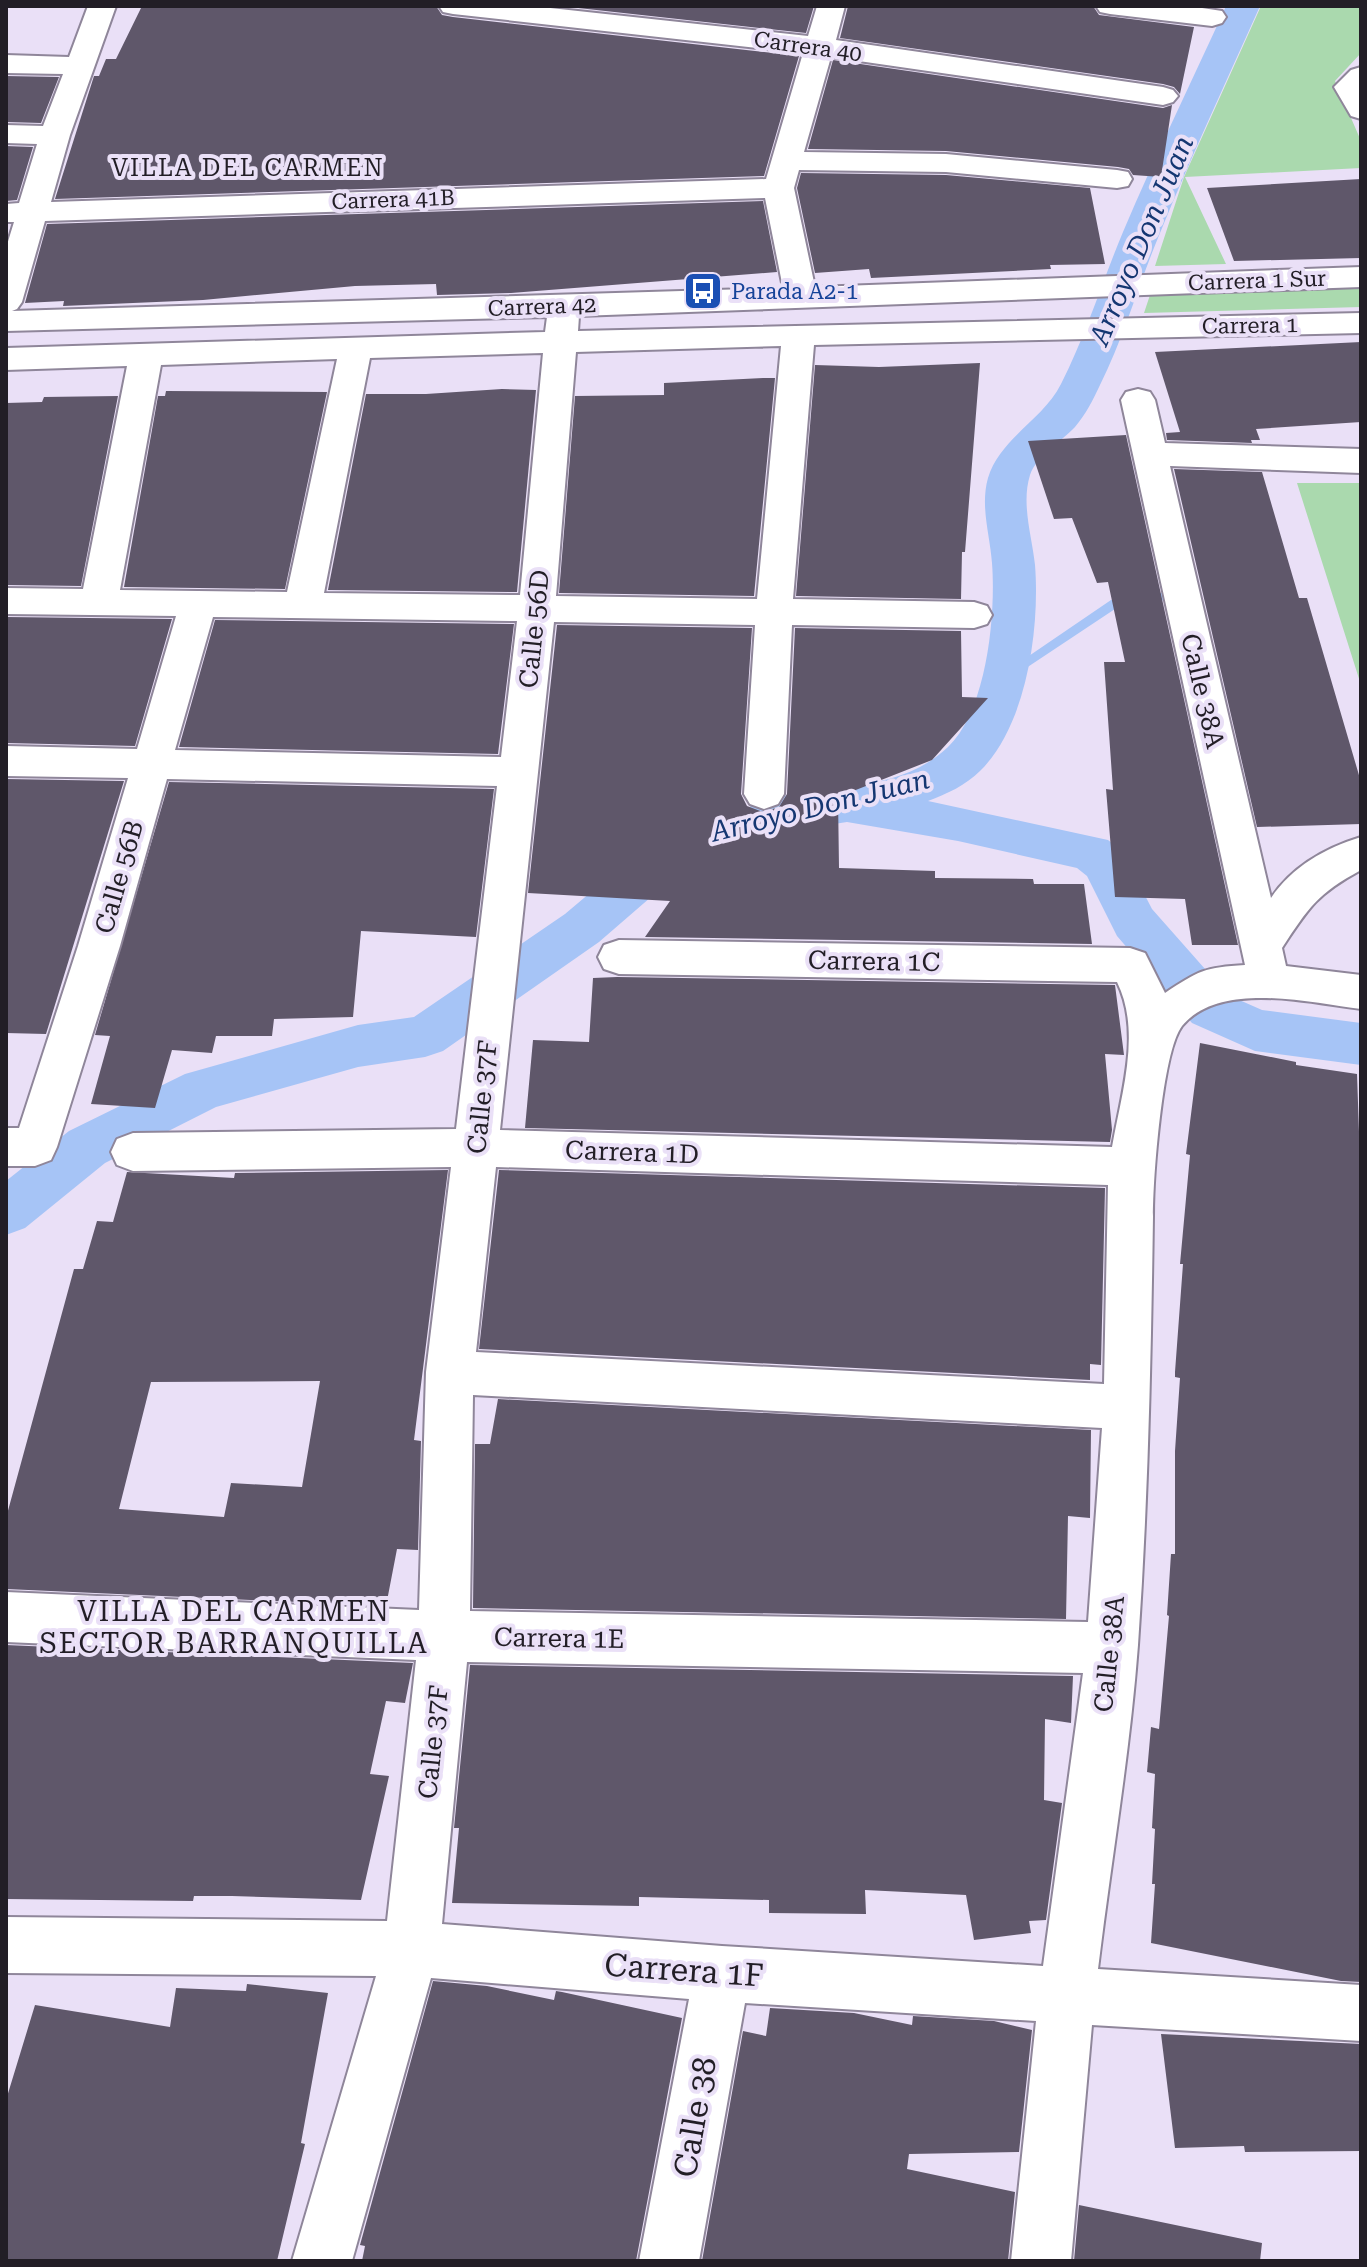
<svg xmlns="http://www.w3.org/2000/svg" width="1367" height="2267" viewBox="0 0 1367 2267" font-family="'Roboto Serif',serif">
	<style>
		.green { fill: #aad9ae }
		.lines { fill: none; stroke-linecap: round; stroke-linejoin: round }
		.stream { fill: #a6c4f6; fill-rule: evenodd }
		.canal { fill: #a6c4f6; fill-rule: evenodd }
		.building { fill: #5f576a; fill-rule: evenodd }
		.minor-casing { stroke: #8f869a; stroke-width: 4 }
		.minor { fill: #fff; fill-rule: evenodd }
		.labels { text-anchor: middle; stroke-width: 8; stroke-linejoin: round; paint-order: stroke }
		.far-street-label { font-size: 22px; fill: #221e26; stroke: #eae0f7 }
		.far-transit-label { font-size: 22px; fill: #164399; stroke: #eae0f7; text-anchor: start }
		.far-neighbourhood-label { font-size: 24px; letter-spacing: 2px; fill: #221e26; stroke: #eae0f7 }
		.street-label { font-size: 26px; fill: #221e26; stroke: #eae0f7 }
		.water-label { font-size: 28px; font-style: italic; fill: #153772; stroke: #eae0f7 }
		.neighbourhood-label { font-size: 28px; letter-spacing: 2px; fill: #221e26; stroke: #eae0f7 }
		.near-street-label { font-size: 32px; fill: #221e26; stroke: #eae0f7 }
	</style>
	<rect width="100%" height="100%" fill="#eae0f7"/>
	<path class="green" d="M1261 6H1361V53L1335 81 1361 141V168L1185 177 1226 264 1155 266 1184 177Z
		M1361 288V307L1144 313 1150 295Z
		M1297 483H1361V685Z"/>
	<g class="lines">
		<path class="stream" d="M1181 590 1187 594 1185 597 1118 607 1008 680H1000L998 677 1111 600Z"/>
		<path class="canal" d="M1226 6H1260C1226 82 1191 157 1160 233 1139 283 1124 337 1100 385 1093 400 1086 414 1075 427 1061 442 1037 455 1030 475 1021 504 1032 536 1035 565 1040 628 1027 725 980 771 966 785 947 794 928 801L1108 840 1122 851 1152 909 1228 995 1262 1010 1361 1023V1065L1255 1051 1192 1023 1117 936 1087 876 1077 868 958 841 847 822 769 834 752 829 746 816 752 803C815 784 897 796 948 747 987 710 996 614 992 563 990 535 980 506 988 478 1000 438 1043 420 1061 384 1086 335 1102 282 1123 232 1155 156 1192 81 1226 6Z
			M671 834 688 839 695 852 688 865 599 942 443 1051 425 1057 358 1067 216 1107 105 1163 25 1228 6 1235V1181L69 1131 185 1074 358 1025 414 1017 565 914 654 839Z"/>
	</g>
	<path class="building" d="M142 6H436L442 15 453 17 799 56 764 176 55 199 94 76H99L106 59H116Z
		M560 6H814L806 33Z
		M848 6H1093L1099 15 1194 27 1180 94 1174 87 1163 84 840 38Z
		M833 60 1163 108 1172 105 1161 177 1133 175 1129 169 1118 167 946 151 808 149Z
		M6 76 59 77 41 123 6 122Z
		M6 146 33 147 17 200 6 201Z
		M801 173 946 175 1090 188 1105 264 1050 265 1051 269 871 278 869 269 815 273 797 188Z
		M1361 179V258L1234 261 1207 188Z
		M763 201 777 272 511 293 437 295 436 284 355 286 203 300 63 306 64 301 25 303 47 224Z
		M1361 342V422L1256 429 1260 440H1251L1252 443 1167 440 1166 433 1180 432 1155 352Z
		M980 363 965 552H962L961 599 796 596 815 365 879 367Z
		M763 378H775L754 596 559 593 575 396 664 395V383Z
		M502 389 536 390 517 592 328 590 366 394H426Z
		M166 391 327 392 285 589 124 587 158 396H165Z
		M118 396 81 586 6 585V403L42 402 44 397Z
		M1126 435 1238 945H1192L1185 899 1115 897 1106 789 1113 790 1104 662H1125L1108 582 1097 583 1072 518 1054 519 1028 441Z
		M1174 469 1262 472 1299 598H1307L1361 782V824L1257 827Z
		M6 617 172 619 135 746 6 743Z
		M215 620 514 624 498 754 179 747Z
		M557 625 752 628 741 794 747 806 763 812 779 807 787 794 795 628 961 631 962 697 988 698 932 760 838 797 839 868 935 871V878L1033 879 1034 884H1084L1092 944 645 937 670 901 528 893Z
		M6 779 124 781 46 1034 6 1033Z
		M169 782 494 789 476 937 361 931 353 1017 274 1019 272 1036H216L212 1053 172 1050 155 1108 91 1104 110 1036 95 1035Z
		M617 977 1115 985 1124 1055 1105 1054 1112 1130 1110 1142 525 1128 533 1040 589 1042 593 978Z
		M1200 1043 1296 1062V1065L1357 1074 1361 1189V1982L1341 1981 1151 1943 1155 1884H1152L1155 1829 1152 1828 1155 1774 1147 1772 1151 1727 1159 1729 1169 1616 1167 1615 1171 1554H1175V1451L1180 1378 1175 1377V1372L1183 1264H1180L1190 1155 1186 1154Z
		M448 1170 414 1440 421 1441 418 1550 397 1549 386 1606 6 1589V1518L74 1269H83L97 1221 113 1222 127 1172 234 1178 235 1173ZM320 1381 302 1487 231 1483 224 1517 119 1509 151 1382Z
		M499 1170 1105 1188 1101 1365 1090 1364V1380L479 1349Z
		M498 1399 1091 1430 1090 1518 1068 1516 1066 1619 473 1608 475 1444H490Z
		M6 1645 413 1663 405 1703 386 1701 370 1774 389 1776 361 1900 232 1896H194L193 1901 6 1899Z
		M470 1665 1073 1676 1071 1723 1045 1719 1044 1800 1062 1803 1046 1920 1029 1921 1031 1933 974 1940 966 1895 865 1890 866 1914 769 1913V1900L639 1897V1906L452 1903 459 1828H454Z
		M433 1981 487 1986 554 2000 556 1991 562 1992 682 2018 636 2261H362L365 2246 360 2245Z
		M247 1984 328 1993 301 2143 305 2144 277 2261H6V2100L35 2005 170 2027 176 1988 246 1991Z
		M770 2008 854 2013 912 2025 913 2016 994 2021 1032 2030 1019 2152 909 2154 907 2169 1015 2192 1008 2261H702L743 2031 766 2036Z
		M1161 2034 1361 2044V2151L1245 2152 1244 2146 1175 2148Z
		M1079 2205 1262 2243 1260 2261H1074Z"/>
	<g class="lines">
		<defs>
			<path id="minor" d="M88 6H116L70 135 51 202 766 179 803 53 453 14 443 12 439 6H532L808 36 817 6H845L836 40 1163 87 1173 90 1178 96 1173 102 1163 105 831 57 804 152 946 154 1117 170 1128 172 1132 179 1128 186 1117 188 946 172 799 170 794 188 815 287 1361 267V287L579 316 578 331 1361 313V333L814 345 793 599 974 602 987 606 992 615 987 624 974 628 792 625 784 794 778 804 764 809 750 804 744 794 755 625 554 622 500 1130 1112 1147C1121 1095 1142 1032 1117 982L619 974 604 969 598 957 604 945 619 940 1130 948 1145 953 1165 993C1198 971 1205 967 1245 965L1121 400 1126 392 1138 389 1150 392 1155 400 1165 443 1361 449V473L1170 466 1271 898C1292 867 1325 848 1361 837V870C1317 894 1309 907 1282 948L1286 966 1361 975V1009C1310 1003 1220 980 1182 1026 1162 1052 1153 1179 1153 1216 1151 1359 1148 1502 1138 1645 1130 1753 1111 1861 1098 1969L1361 1985V2041L1092 2025 1071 2261H1011L1036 2021 745 2003 699 2261H639L689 1999 431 1978 352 2261H292L376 1976 6 1973V1917L387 1921 416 1660 6 1642V1592L419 1610 426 1372 451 1167 133 1171 117 1165 111 1152 117 1139 133 1133 456 1129 497 786 167 779 120 946 57 1147 51 1160 35 1166H6V1128H19L78 946 128 778 6 776V746L137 749 176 616 6 614V588L83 589 127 366 6 370V348L545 332 547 317 6 331V248L14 222H6V204L19 203 37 144 6 143V125L43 126 63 74 6 73V55L69 57ZM765 198 783 288 12 311 17 309 22 302 45 221ZM781 346 757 599 556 596 576 352ZM543 353 520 595 324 593 370 358ZM337 359 287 592 120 590 161 365ZM213 617 517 621 501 757 175 750ZM496 1167 1108 1185 1104 1384 476 1352ZM473 1395 1102 1428 1088 1622 470 1611ZM467 1662 1083 1673 1043 1966 722 1946 442 1924Z
				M1096 6H1189L1222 11 1226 17 1222 23 1212 26 1110 14 1100 12Z
				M1361 67V119L1351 116 1334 87 1351 70Z"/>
		</defs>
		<use href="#minor" class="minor-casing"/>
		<use href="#minor" class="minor"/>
	</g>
	<defs>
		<symbol id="bus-square" viewBox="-11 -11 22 22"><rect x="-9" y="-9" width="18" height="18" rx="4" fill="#1a4fb4" stroke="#eae0f7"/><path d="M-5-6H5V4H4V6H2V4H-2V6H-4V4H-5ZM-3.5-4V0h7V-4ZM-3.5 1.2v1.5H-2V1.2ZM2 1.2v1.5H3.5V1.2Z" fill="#fff"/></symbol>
	</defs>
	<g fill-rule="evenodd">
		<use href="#bus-square" x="681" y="269" width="44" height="44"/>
	</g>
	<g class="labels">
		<g class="far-street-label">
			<text transform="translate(808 46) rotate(8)" y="8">Carrera 40</text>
			<text transform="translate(393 199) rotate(-2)" y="8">Carrera 41B</text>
			<text transform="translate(1257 280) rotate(-2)" y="8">Carrera 1 Sur</text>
			<text transform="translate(542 306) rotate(-2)" y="8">Carrera 42</text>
			<text transform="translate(1250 325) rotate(-1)" y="8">Carrera 1</text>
		</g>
		<g class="far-transit-label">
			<text x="731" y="299">Parada A2-1</text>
		</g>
		<g class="far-neighbourhood-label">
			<text x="248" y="176">VILLA DEL CARMEN</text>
		</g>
		<g class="street-label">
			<text transform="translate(534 629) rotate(-84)" y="9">Calle 56D</text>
			<text transform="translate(1203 691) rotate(77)" y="9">Calle 38A</text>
			<text transform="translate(119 877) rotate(-74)" y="9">Calle 56B</text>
			<text transform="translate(874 961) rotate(1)" y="9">Carrera 1C</text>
			<text transform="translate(482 1097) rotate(-84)" y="9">Calle 37F</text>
			<text transform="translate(632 1152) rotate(2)" y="9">Carrera 1D</text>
			<text transform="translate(559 1638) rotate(1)" y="9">Carrera 1E</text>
			<text transform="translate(1109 1654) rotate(-84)" y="9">Calle 38A</text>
			<text transform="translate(433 1742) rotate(-84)" y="9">Calle 37F</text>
		</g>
		<g class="water-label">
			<text transform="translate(1141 240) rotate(-67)" y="10">Arroyo Don Juan</text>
			<text transform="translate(820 805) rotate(-14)" y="10">Arroyo Don Juan</text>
		</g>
		<g class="neighbourhood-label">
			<text x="234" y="1621">VILLA DEL CARMEN<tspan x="234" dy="32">SECTOR BARRANQUILLA</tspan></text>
		</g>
		<g class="near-street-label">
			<text transform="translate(684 1970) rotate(4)" y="11">Carrera 1F</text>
			<text transform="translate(695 2117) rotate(-80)" y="11">Calle 38</text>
		</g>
	</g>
	<rect width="1367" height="2267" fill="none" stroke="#221e26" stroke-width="16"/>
</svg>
